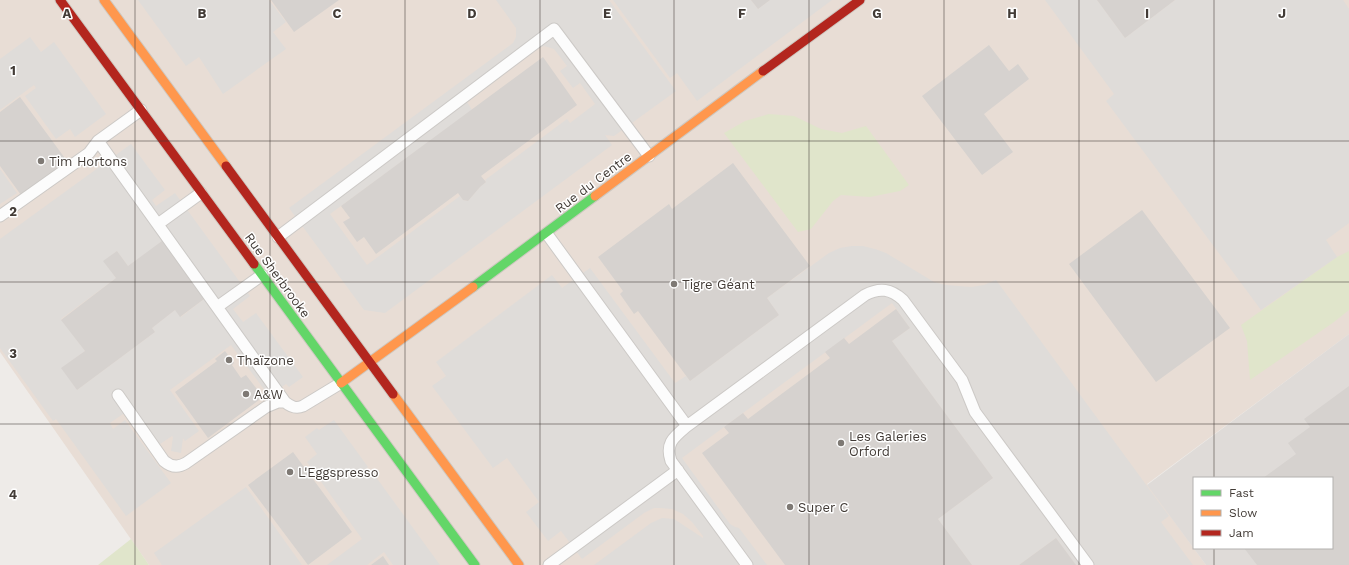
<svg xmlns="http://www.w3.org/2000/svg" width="1349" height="565" viewBox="0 0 1349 565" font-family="'Work Sans',sans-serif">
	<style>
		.commercial { fill: #e8ddd5 }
		.industrial { fill: #dfdbd8; fill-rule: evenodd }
		.green { fill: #e0e5cb }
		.parking { fill: #dfdcd9; fill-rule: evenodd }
		.building { fill: #d6d2cf }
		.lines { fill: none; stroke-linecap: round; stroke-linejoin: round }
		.lane-casing { stroke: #ccc9c6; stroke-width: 13 }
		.fast-casing { stroke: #cec8c1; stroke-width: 11 }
		.slow-casing { stroke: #cec8c1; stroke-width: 11 }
		.jam-casing { stroke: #cec8c1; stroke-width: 11 }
		.lane { stroke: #fcfcfc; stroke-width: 11 }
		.fast { stroke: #63d668; stroke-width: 9 }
		.slow { stroke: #ff974d; stroke-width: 9 }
		.jam { stroke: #b3261e; stroke-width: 9 }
		.grid { fill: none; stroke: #423b36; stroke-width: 1; stroke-opacity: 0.55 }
		.poi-dot { fill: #7e7974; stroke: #fff; stroke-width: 1.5 }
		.labels { text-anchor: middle; stroke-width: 3; stroke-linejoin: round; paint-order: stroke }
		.poi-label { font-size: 13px; fill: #423b36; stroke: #fff; text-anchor: start }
		.street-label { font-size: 13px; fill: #423b36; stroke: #fff }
		.grid-label { font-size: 13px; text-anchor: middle; font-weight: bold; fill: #423b36; stroke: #fff; stroke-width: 3; stroke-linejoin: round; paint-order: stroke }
	</style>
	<rect width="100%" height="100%" fill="#eeebe8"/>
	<path class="commercial" d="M0 0H1349V334L1147 484 1206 565H149L0 352Z"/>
	<path class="industrial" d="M1349 334V565H1206L1147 485ZM1194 478H1332V548H1194Z"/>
	<path class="green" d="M769 114 794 116 821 129 842 133 866 126 909 185 900 191 870 197 841 195 833 201 811 229 798 232 724 133 745 121Z
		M1349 251V310L1334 322 1250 380 1247 341 1241 325 1337 257Z
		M131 539 149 565H98Z"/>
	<path class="parking" d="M138 0H269L286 22 273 32 286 49 223 94 199 57 186 66Z
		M496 0H609L676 91 614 136 605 135 612 145 385 313 364 310 289 208 513 43 516 37V28ZM544 46 554 49 567 66 560 71 573 88 580 83 595 104 570 123 567 119 485 180 486 182 480 187 468 201 463 200 460 196 367 265 330 214 472 110 467 102 536 49Z
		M613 0H751L758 9 770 0H832L697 101 677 73 670 78Z
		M1045 0H1097L1125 38 1175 0H1343L1349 9V223L1326 240 1337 257 1261 310 1106 101 1114 94Z
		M30 37 41 52 54 42 106 114 75 137 70 129 56 139 25 96 36 88 34 85 0 110V59Z
		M131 144 165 190 152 200 156 206 175 193 250 296 233 309 243 322 256 313 303 377 289 387 286 384 269 396 231 345 170 390 199 431 185 441 183 438 181 453 171 451 173 437 172 436 160 444 133 407 110 423 113 429 125 420 171 483 126 516 56 419 53 421 0 348V239ZM162 242 204 299 181 317 175 310 152 328 155 332 77 390 62 368 85 351 61 319 116 278 104 261 117 251 128 266Z
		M0 169 17 193 0 204Z
		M852 246H863L875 249 886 253 934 282 946 285 971 287 984 285 996 280 1169 516 1161 522 1193 565H1076L1056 538 1019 565H972L938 519 993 478 892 341 910 328 892 303 682 458 730 524 735 527 739 528 767 565H594L651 523 662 518 674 519 703 538V536L692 522 683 514 672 509 660 508H654L644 513 582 559 561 531 548 541 526 512 539 502 507 458 493 468 432 386 446 376 436 362 552 275 562 288 590 268 675 383 686 376 690 381 779 315 767 298 829 253 840 248Z
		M334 420 368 467 361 472 365 478 373 473 440 565H393L384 552 367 565H327L362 539 307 462 317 454 305 437 317 428 319 430Z
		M246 487 302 565H162L154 553Z"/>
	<path class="building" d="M271 0H339L294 32Z
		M751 0H770L758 9Z
		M1097 0H1175L1125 38Z
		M989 45 1009 71 1018 64 1029 79 984 114 1013 152 982 175 922 96Z
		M543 57 577 105 481 176 486 182 480 187 468 201 463 200 458 193 376 254 364 237 357 242 343 222 350 218 341 206Z
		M20 97 67 161 21 195 0 166V112Z
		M733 163 810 266 767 298 779 315 690 381 638 311 634 314 620 294 623 291 598 257 669 204 672 209Z
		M1142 210 1230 328 1156 382 1069 264Z
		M162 241 204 299 180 317 175 310 152 328 155 332 77 390 61 368 85 351 61 320 116 278 103 261 117 251 128 266Z
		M896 309 910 328 892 341 993 478 938 519 972 565H785L702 453 729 433 724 427 743 413 748 419 830 358 825 352 844 338 849 344Z
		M225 351 234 363 232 365 241 378 246 375 263 397 208 438 175 392 217 361 215 359Z
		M1349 386V565H1257L1244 548H1332V478H1263L1296 454 1288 443 1310 427 1304 419Z
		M293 452 352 532 308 565 248 485Z
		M1056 538 1076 565H1019Z
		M383 556 389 565H371Z"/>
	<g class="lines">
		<defs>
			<path id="lane" d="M141 110 98 141 285 402C291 407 296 409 303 406L341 383
				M0 216 89 153 98 141
				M158 224 201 193
				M547 234 687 426
				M278 237 554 29 649 156
				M217 307 262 275
				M118 395 164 461C171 467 178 468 186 463L266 407 278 402H285
				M549 565 678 470
				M747 565 671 461C665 443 674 437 687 426L865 295C880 287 891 289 903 300L962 380 975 412 1088 565"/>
			<path id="fast" d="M254 264 475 565
				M473 287 595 196"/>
			<path id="slow" d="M104 0 226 166
				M595 196 763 71
				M341 383 473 287
				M393 394 519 565"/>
			<path id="jam" d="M60 0 254 264
				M763 71 860 0
				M226 166 393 394"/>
		</defs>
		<use href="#lane" class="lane-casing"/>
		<use href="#fast" class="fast-casing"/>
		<use href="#slow" class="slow-casing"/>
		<use href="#jam" class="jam-casing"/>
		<use href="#lane" class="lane"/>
		<use href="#fast" class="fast"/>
		<use href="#slow" class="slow"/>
		<use href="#jam" class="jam"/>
	</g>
	<path class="grid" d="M135 0V565M270 0V565M405 0V565M540 0V565M674 0V565M809 0V565M944 0V565M1079 0V565M1214 0V478M0 141H1349M0 282H1349M0 424H1349M1214 548V565"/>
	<g class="poi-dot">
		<circle cx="41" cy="161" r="4"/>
		<circle cx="674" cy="284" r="4"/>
		<circle cx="229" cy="360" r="4"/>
		<circle cx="246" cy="394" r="4"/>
		<circle cx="841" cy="443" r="4"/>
		<circle cx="290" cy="472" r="4"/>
		<circle cx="790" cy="507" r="4"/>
	</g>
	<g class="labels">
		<g class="poi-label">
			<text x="49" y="166">Tim Hortons</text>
			<text x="682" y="289">Tigre Géant</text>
			<text x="237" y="365">Thaïzone</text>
			<text x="254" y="399">A&amp;W</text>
			<text x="849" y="441">Les Galeries<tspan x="849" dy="15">Orford</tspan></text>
			<text x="298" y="477">L'Eggspresso</text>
			<text x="798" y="512">Super C</text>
		</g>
		<g class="street-label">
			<text transform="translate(593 182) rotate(-37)" y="5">Rue du Centre</text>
			<text transform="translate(278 275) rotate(54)" y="5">Rue Sherbrooke</text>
		</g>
	</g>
	<g class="grid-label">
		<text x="67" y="18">A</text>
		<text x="202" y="18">B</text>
		<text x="337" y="18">C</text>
		<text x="472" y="18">D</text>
		<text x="607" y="18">E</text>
		<text x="742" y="18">F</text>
		<text x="877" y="18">G</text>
		<text x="1012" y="18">H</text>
		<text x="1147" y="18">I</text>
		<text x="1282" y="18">J</text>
		<text x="13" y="75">1</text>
		<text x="13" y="216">2</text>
		<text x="13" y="358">3</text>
		<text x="13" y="499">4</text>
	</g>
	<rect x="1193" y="477" width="140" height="72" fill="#ffffff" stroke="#b3b1af"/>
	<rect x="1201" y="490" width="20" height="6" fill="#63d668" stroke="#b3b1af"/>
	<text x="1229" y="497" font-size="12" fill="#423b36">Fast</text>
	<rect x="1201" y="510" width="20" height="6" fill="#ff974d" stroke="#b3b1af"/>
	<text x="1229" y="517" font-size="12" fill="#423b36">Slow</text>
	<rect x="1201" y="530" width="20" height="6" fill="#b3261e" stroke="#b3b1af"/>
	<text x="1229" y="537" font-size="12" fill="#423b36">Jam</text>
</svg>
